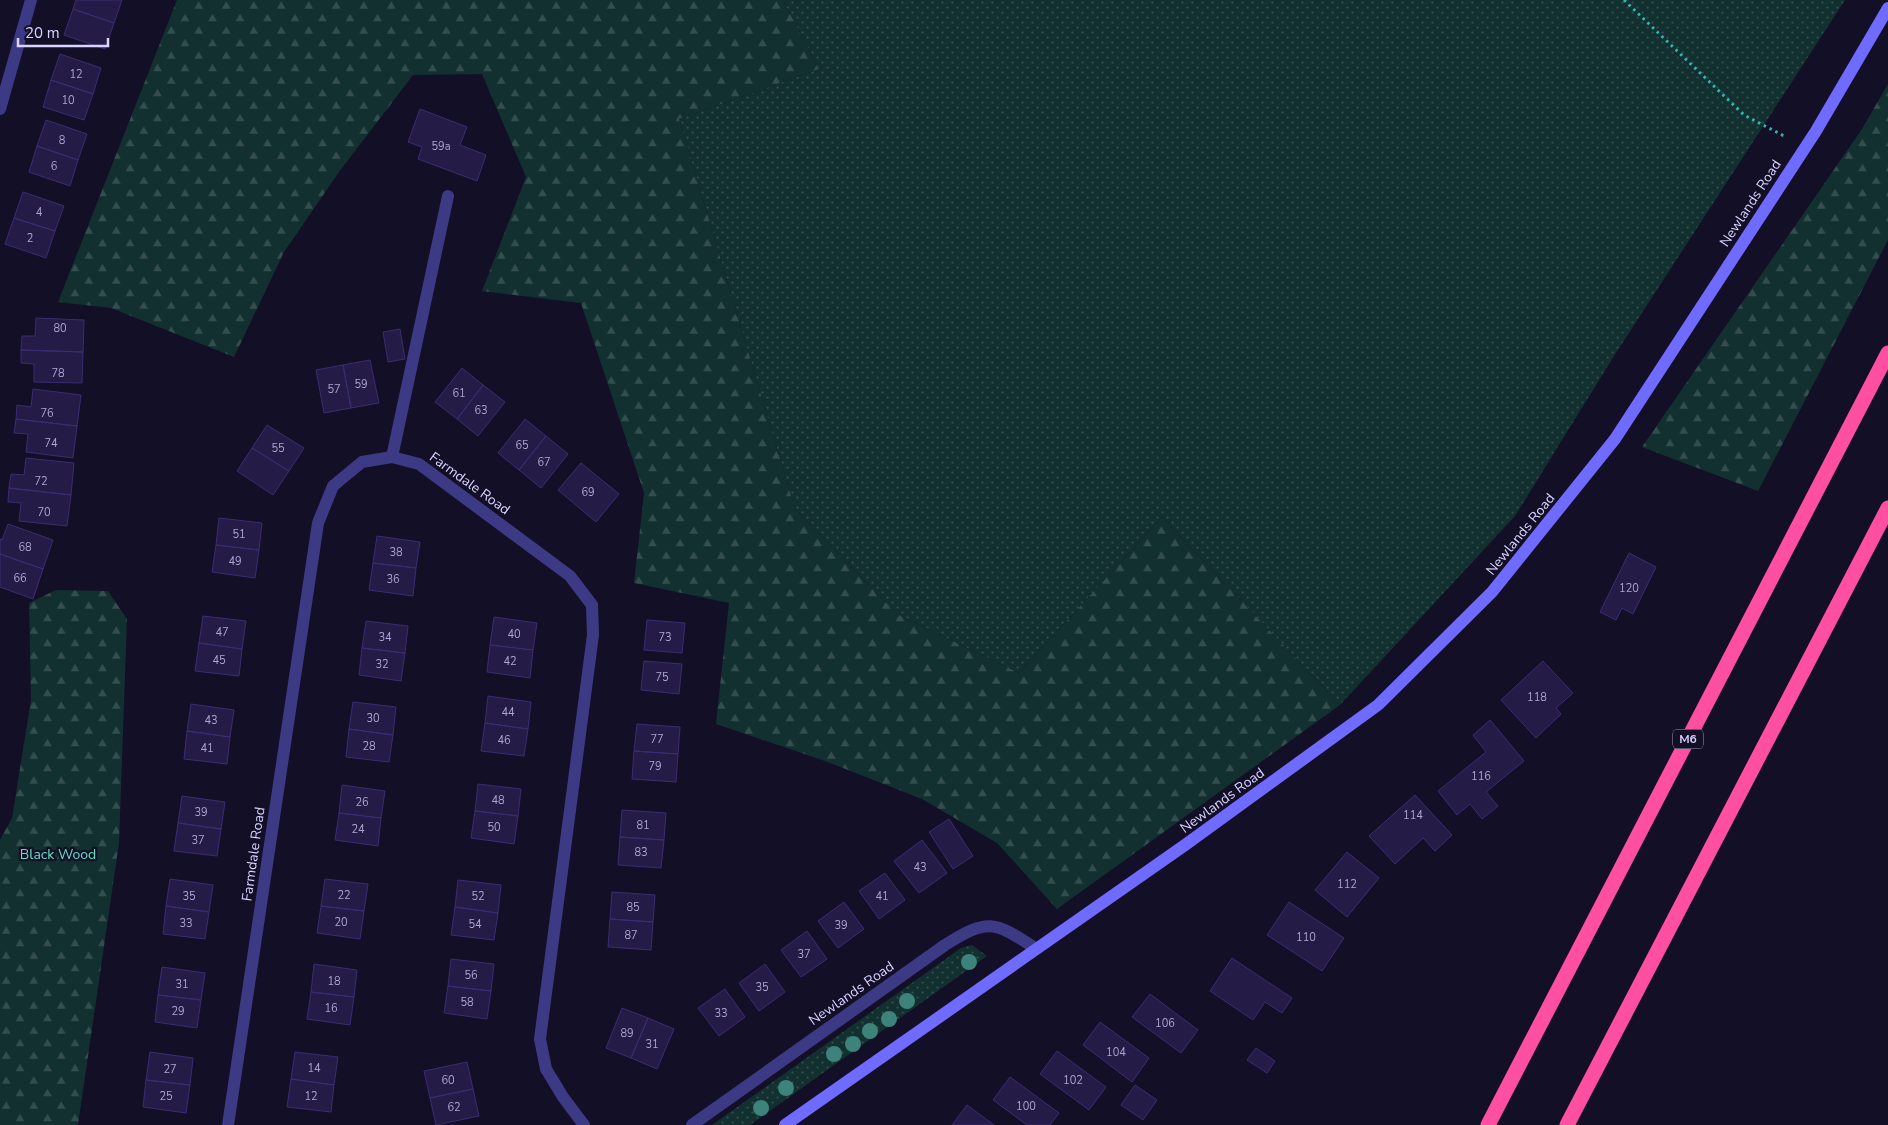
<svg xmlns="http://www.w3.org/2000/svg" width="1888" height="1125" viewBox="0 0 1888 1125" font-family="'Nunito Sans',sans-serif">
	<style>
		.grass { fill: url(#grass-dots) }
		.forest { fill: url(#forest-firs) }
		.building { fill: #241b47; stroke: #3b2d73 }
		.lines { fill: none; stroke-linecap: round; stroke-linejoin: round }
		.path { stroke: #2fb8b0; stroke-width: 3; stroke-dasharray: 2.5 4; stroke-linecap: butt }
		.lane { stroke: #3d3a85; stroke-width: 12 }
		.street { stroke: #3d3a85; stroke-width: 12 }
		.secondary { stroke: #6f6bff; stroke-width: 12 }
		.highway { stroke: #ff4fa3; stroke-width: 15 }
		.tree { fill: #3d827b }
		.labels { text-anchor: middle; stroke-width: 4.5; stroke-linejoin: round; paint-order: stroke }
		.number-label { font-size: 11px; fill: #aca6d1 }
		.shield { fill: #130f26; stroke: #9e99be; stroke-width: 1 }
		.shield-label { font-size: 12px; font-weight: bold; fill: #d9d4ff }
		.street-label { font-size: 14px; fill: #d9d4ff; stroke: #130f26 }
		.park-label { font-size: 14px; fill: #5fe0c0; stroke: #130f26 }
	</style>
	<defs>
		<pattern id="grass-dots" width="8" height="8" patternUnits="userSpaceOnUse" patternTransform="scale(1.25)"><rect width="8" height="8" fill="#12302f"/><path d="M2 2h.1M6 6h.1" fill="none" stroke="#344d4e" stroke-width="1.8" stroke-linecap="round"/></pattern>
		<pattern id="forest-firs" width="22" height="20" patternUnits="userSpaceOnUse" patternTransform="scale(1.25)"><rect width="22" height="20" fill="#12302f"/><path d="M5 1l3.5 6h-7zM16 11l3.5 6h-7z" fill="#344d4e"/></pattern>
	</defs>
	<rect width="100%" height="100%" fill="#130f26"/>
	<path class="grass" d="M783 0H1845L1614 356 1515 516 1340 705 1162 517 1019 673 897 614 795 509 679 119 819 69Z
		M972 945 987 956 750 1125H712L961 948Z"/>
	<path class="forest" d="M177 0H783L819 69 679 119 795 509 897 614 1019 673 1162 517 1340 705 1057 909 997 843 922 799 825 761 716 724 729 603 634 583 644 493 581 303 482 291 526 177 482 74 413 75 339 172 284 252 234 357 111 308 58 302Z
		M1888 84V240L1758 491 1642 447 1862 129Z
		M56 590 108 591 127 619 119 843 78 1125H0V840L12 818 31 700 29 603Z"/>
	<path class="building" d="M76 0H122L114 23 73 9Z
		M73 9 114 23 105 49 64 35Z
		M60 54 101 68 93 94 51 80Z
		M51 80 93 94 84 120 43 107Z
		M420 109 467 127 460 145 486 155 477 181 418 159 422 147 408 142Z
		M46 120 87 134 78 160 37 146Z
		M37 146 78 160 70 186 29 172Z
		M23 192 64 206 55 231 14 218Z
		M14 218 55 231 46 258 5 244Z
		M36 318 84 320 83 352 21 350 22 336H35Z
		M400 329 405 359 388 362 383 332Z
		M21 350 83 352 82 383 34 382V364L21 363Z
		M370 360 379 403 351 408 343 365Z
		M343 365 351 408 324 413 316 370Z
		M462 368 483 385 457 419 435 402Z
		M483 385 505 402 478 436 457 419Z
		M33 389 81 395 77 426 16 419 17 405 31 407Z
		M16 419 77 426 73 458 26 452 28 434 14 433Z
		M525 419 546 436 519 470 498 453Z
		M267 425 304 448 289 471 252 448Z
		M546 436 568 454 541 488 519 470Z
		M252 448 289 471 273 495 237 471Z
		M26 458 74 463 71 495 9 488 11 474 24 475Z
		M581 463 619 494 596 522 558 490Z
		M9 488 71 495 67 526 19 521 21 503 8 502Z
		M219 518 262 523 259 550 216 545Z
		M8 524 53 540 43 569 0 554V539L2 540Z
		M377 536 420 542 416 568 373 563Z
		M216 545 259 550 255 578 212 572Z
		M1629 553 1656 567 1633 614 1622 608 1616 620 1600 612Z
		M0 554 43 569 33 599 0 587Z
		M373 563 416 568 413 596 369 590Z
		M203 616 246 621 242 649 199 643Z
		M494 617 537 623 533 650 490 645Z
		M647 620 685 623 682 653 644 650Z
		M366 621 408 626 405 653 362 648Z
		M199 643 242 649 239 676 195 671Z
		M490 645 533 650 530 678 487 672Z
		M362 648 405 653 401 681 359 675Z
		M644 661 682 664 679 694 641 690Z
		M1543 661 1573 693 1556 708 1561 714 1536 738 1501 700Z
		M488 696 531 702 528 729 485 723Z
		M353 702 396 707 393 735 349 729Z
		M191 704 234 710 230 737 187 731Z
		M1490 720 1524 761 1486 792 1498 806 1482 819 1470 804 1457 815 1438 791 1486 752 1473 735Z
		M485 723 528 729 524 756 481 751Z
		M637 724 680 727 678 754 634 751Z
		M349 729 393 735 389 762 346 757Z
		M187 731 230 737 227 764 184 759Z
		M634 751 678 754 676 782 632 779Z
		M478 784 521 789 518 816 475 811Z
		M342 785 385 791 381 818 339 813Z
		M1415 795 1452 835 1435 851 1423 838 1395 864 1369 836Z
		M182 796 225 802 221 829 178 823Z
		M622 810 666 813 664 840 620 837Z
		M475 811 518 816 514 844 471 838Z
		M339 813 381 818 378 846 335 840Z
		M949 819 973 856 953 869 929 832Z
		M178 823 221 829 217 856 174 851Z
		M620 837 664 840 661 868 618 865Z
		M922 840 947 873 919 893 894 861Z
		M1347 852 1379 878 1347 917 1315 890Z
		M885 873 905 900 879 919 859 891Z
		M170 879 213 885 209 912 166 906Z
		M325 879 368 884 364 911 321 906Z
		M458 880 501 885 498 913 455 907Z
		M612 892 655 895 653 922 610 919Z
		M844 902 864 929 838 948 818 921Z
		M1289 902 1344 938 1322 971 1267 935Z
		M166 906 209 912 205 939 163 934Z
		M321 906 364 911 360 939 317 933Z
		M455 907 498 913 494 940 451 935Z
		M610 919 653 922 651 950 608 947Z
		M807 931 827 959 801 977 781 950Z
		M1232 958 1292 998 1282 1013 1265 1002 1253 1020 1210 991Z
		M451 959 494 964 491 991 448 986Z
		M314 964 357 970 354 997 311 992Z
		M765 964 785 992 759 1011 739 983Z
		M162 967 205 973 201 1000 158 995Z
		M448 986 491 991 487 1019 444 1013Z
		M725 989 745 1017 719 1036 698 1008Z
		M311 992 354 997 350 1025 307 1019Z
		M1150 994 1198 1030 1181 1053 1132 1017Z
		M158 995 201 1000 197 1028 155 1022Z
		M622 1008 648 1018 631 1058 606 1048Z
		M648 1018 674 1029 657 1069 631 1058Z
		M1100 1022 1149 1058 1132 1082 1083 1045Z
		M1256 1048 1275 1061 1267 1073 1247 1060Z
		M1057 1051 1106 1087 1089 1110 1040 1074Z
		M150 1052 193 1058 190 1085 146 1080Z
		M295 1052 338 1057 334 1085 291 1079Z
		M467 1062 473 1089 430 1098 424 1071Z
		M1010 1077 1059 1113 1050 1125H1027L993 1100Z
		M291 1079 334 1085 331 1112 287 1107Z
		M146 1080 190 1085 186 1113 143 1107Z
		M1135 1085 1157 1100 1143 1120 1121 1105Z
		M473 1089 479 1116 436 1125 430 1098Z
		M967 1105 994 1125H952Z"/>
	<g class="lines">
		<path class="path" d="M1624 0 1744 115 1786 137"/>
		<path class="lane" d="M392 457 448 196"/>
		<path class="street" d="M0 109 31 0
			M228 1125 318 523 333 486 362 462 392 457 419 464 570 576 592 605 593 635 540 1039 546 1069 563 1097 584 1125
			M692 1125 945 945C988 918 994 921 1035 948"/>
		<path class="secondary" d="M785 1125 1185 845 1378 705 1492 592 1615 439 1816 131 1888 8"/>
		<path class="highway" d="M1488 1125 1888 353
			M1567 1125 1888 508"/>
	</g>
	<g class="tree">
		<circle cx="969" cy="962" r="8"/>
		<circle cx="907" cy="1001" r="8"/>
		<circle cx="889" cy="1019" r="8"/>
		<circle cx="870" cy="1031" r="8"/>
		<circle cx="853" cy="1044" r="8"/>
		<circle cx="834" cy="1054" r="8"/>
		<circle cx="786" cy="1088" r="8"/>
		<circle cx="761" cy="1108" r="8"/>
	</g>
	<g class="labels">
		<g class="number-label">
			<text x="76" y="78">12</text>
			<text x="68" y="104">10</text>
			<text x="62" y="144">8</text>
			<text x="441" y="150">59a</text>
			<text x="54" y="170">6</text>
			<text x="39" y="216">4</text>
			<text x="30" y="242">2</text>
			<text x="60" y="332">80</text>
			<text x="58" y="377">78</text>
			<text x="361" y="388">59</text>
			<text x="334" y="393">57</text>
			<text x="459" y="397">61</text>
			<text x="481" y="414">63</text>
			<text x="47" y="417">76</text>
			<text x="51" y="447">74</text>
			<text x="522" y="449">65</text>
			<text x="278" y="452">55</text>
			<text x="544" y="466">67</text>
			<text x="41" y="485">72</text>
			<text x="588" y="496">69</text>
			<text x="44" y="516">70</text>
			<text x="239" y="538">51</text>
			<text x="25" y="551">68</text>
			<text x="396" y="556">38</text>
			<text x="235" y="565">49</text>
			<text x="20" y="582">66</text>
			<text x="393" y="583">36</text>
			<text x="1629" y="592">120</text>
			<text x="222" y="636">47</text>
			<text x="514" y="638">40</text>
			<text x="385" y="641">34</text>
			<text x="665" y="641">73</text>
			<text x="219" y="664">45</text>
			<text x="510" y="665">42</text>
			<text x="382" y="668">32</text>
			<text x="662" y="681">75</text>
			<text x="1537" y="701">118</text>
			<text x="508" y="716">44</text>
			<text x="373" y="722">30</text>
			<text x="211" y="724">43</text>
			<text x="657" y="743">77</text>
			<text x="504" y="744">46</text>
			<text x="369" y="750">28</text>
			<text x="207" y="752">41</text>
			<text x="655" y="770">79</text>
			<text x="1481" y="780">116</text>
			<text x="498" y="804">48</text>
			<text x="362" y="806">26</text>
			<text x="201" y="816">39</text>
			<text x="1413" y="819">114</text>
			<text x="643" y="829">81</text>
			<text x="494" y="831">50</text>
			<text x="358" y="833">24</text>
			<text x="198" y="844">37</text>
			<text x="641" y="856">83</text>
			<text x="920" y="871">43</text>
			<text x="1347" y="888">112</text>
			<text x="344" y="899">22</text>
			<text x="189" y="900">35</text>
			<text x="478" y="900">52</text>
			<text x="882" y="900">41</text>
			<text x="633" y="911">85</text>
			<text x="341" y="926">20</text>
			<text x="186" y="927">33</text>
			<text x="475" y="928">54</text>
			<text x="841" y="929">39</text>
			<text x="631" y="939">87</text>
			<text x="1306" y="941">110</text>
			<text x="804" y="958">37</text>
			<text x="471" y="979">56</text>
			<text x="334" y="985">18</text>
			<text x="182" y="988">31</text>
			<text x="762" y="991">35</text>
			<text x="467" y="1006">58</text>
			<text x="331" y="1012">16</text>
			<text x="178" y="1015">29</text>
			<text x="721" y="1017">33</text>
			<text x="1165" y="1027">106</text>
			<text x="627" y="1037">89</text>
			<text x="652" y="1048">31</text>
			<text x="1116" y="1056">104</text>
			<text x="314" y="1072">14</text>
			<text x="170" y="1073">27</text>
			<text x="448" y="1084">60</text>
			<text x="1073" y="1084">102</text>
			<text x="166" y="1100">25</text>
			<text x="311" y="1100">12</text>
			<text x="1026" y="1110">100</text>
			<text x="454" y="1111">62</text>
		</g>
		<rect class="shield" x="1673" y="729.5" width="30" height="19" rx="4"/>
		<g class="shield-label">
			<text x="1688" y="743">M6</text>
		</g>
		<g class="street-label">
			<text transform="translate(1750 203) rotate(-57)" y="5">Newlands Road</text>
			<text transform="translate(470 483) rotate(36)" y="5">Farmdale Road</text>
			<text transform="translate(1520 534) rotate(-51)" y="5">Newlands Road</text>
			<text transform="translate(1222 800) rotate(-36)" y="5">Newlands Road</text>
			<text transform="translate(253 854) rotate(-82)" y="5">Farmdale Road</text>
			<text transform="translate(851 993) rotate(-35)" y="5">Newlands Road</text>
		</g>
		<g class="park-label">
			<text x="58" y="859">Black Wood</text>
		</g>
	</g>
	<path d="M18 38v8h90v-8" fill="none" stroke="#d9d4ff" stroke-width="2.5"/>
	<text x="25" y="38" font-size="15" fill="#d9d4ff" stroke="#130f26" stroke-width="4" paint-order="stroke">20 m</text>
</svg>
